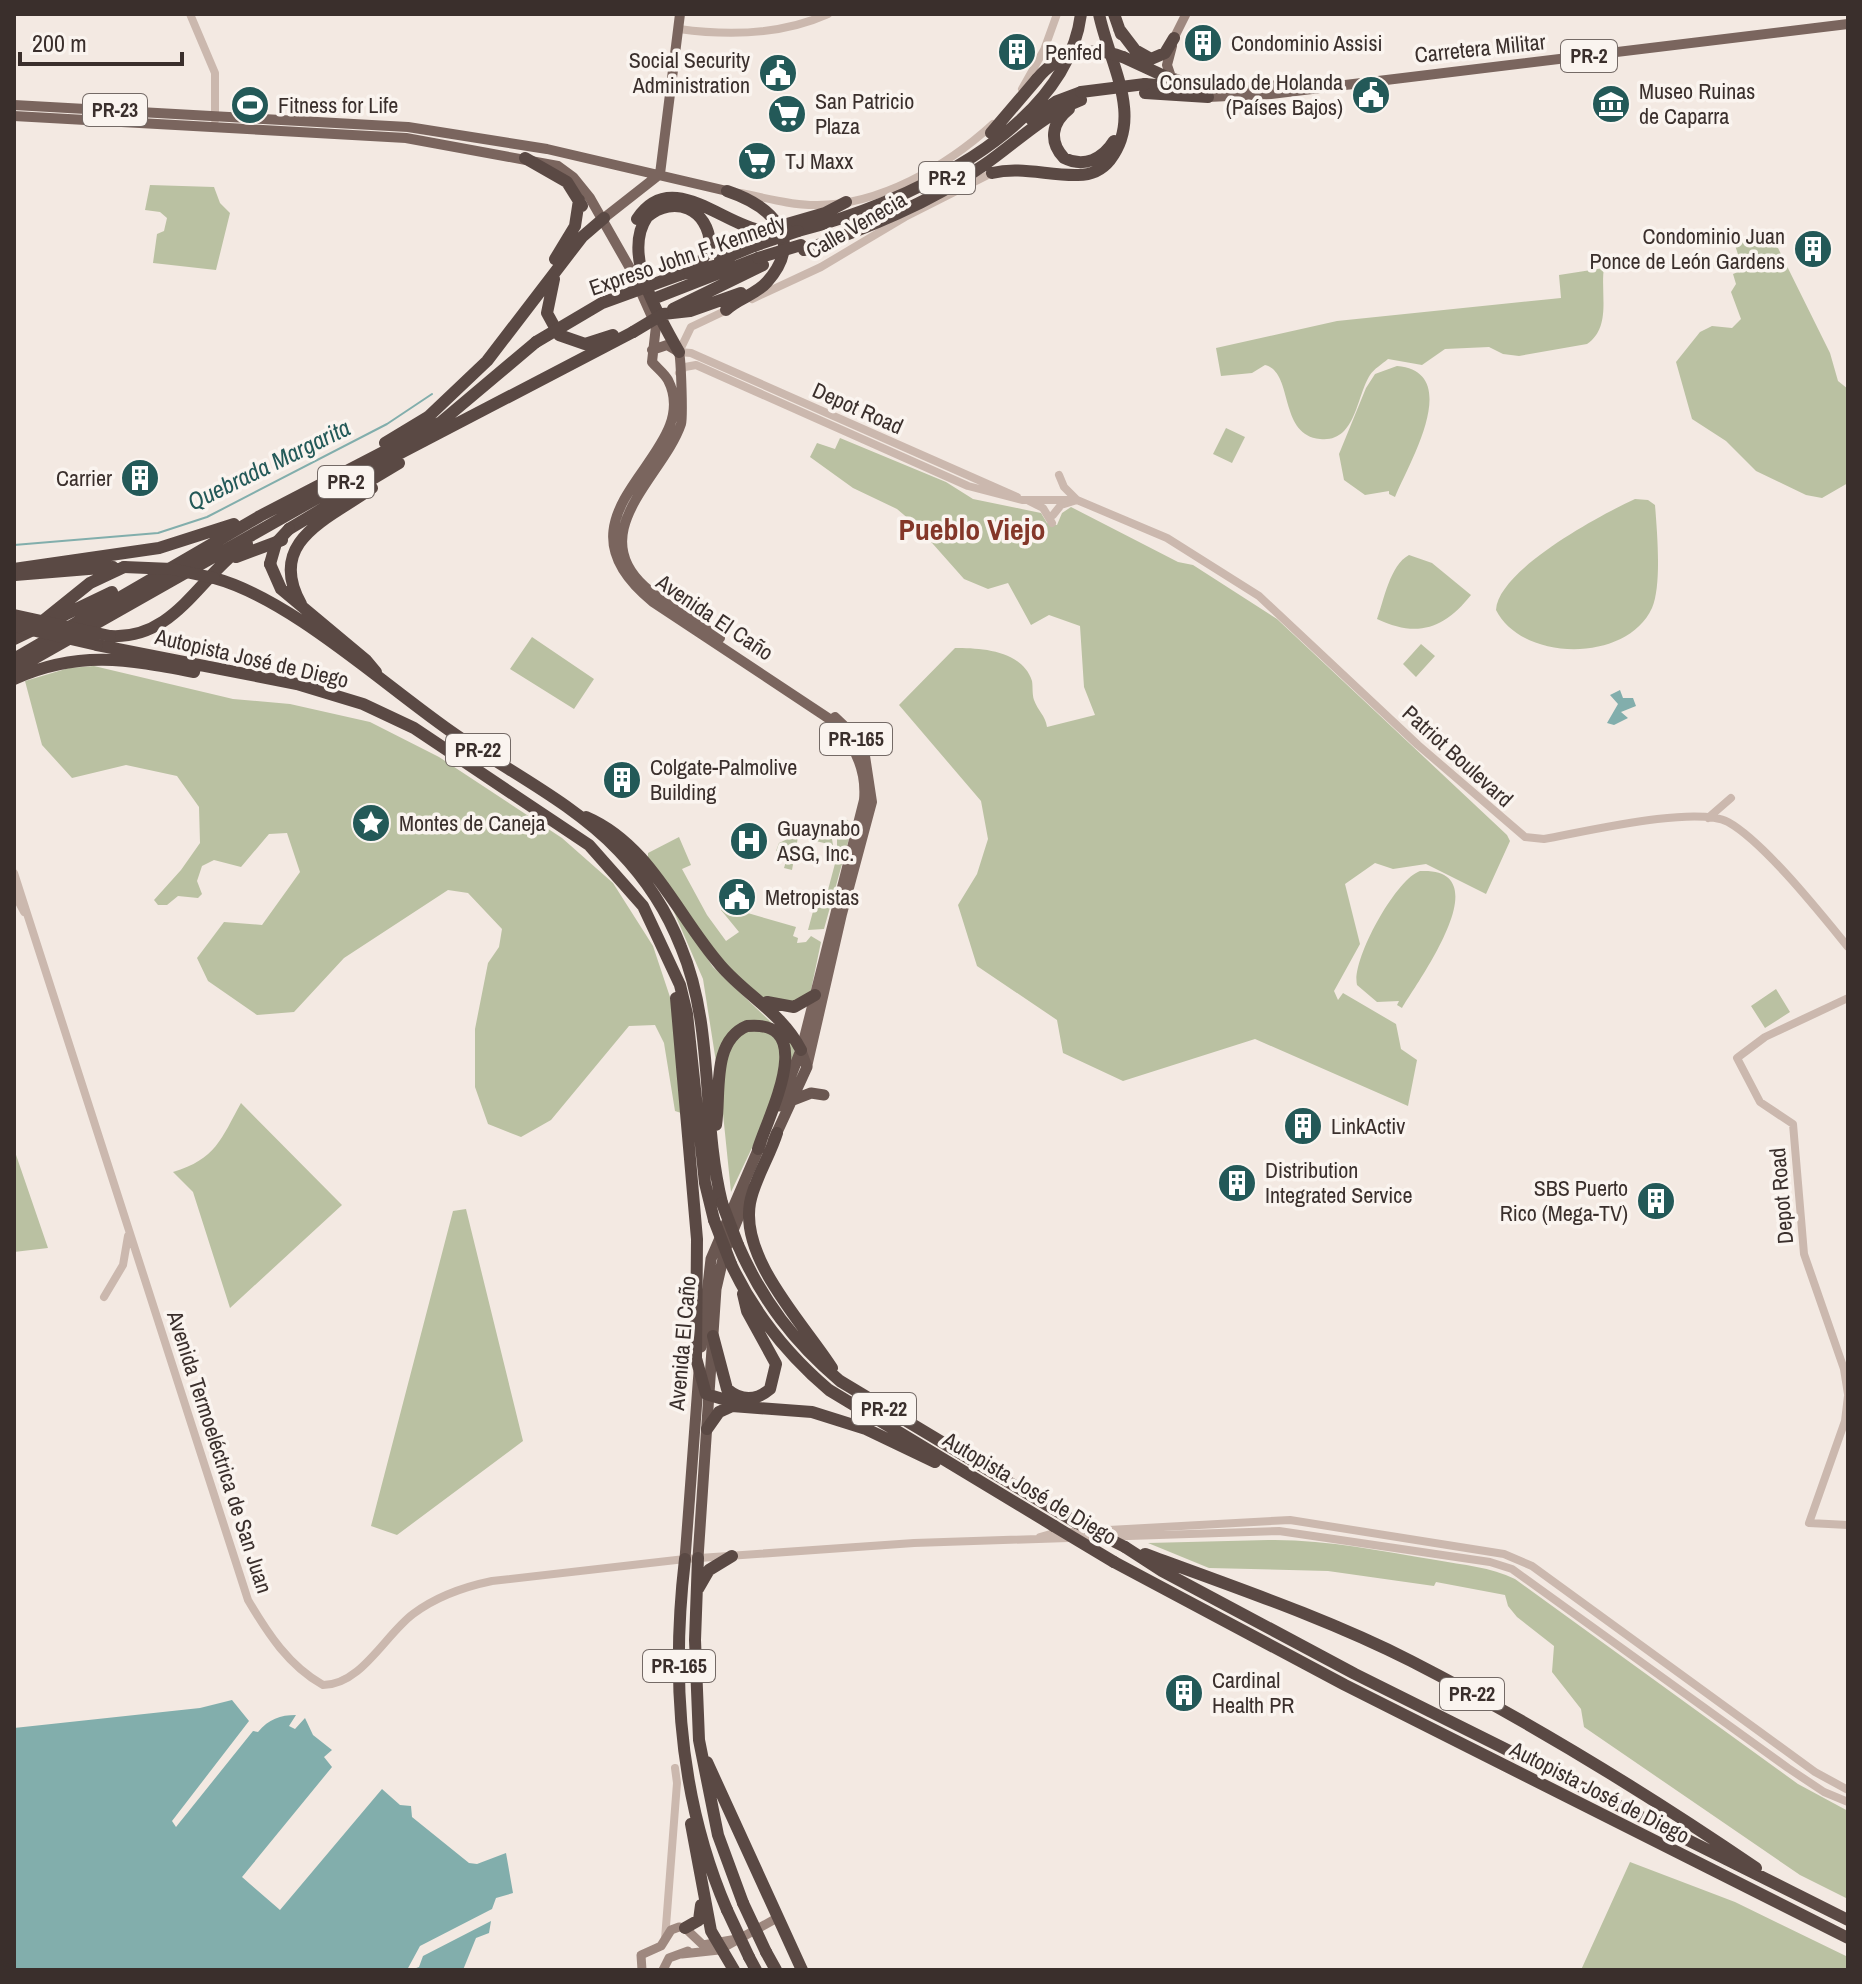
<svg xmlns="http://www.w3.org/2000/svg" width="1862" height="1984" viewBox="0 0 1862 1984" font-family="'Archivo Narrow',sans-serif">
	<style>
		.green { fill: #bac1a2 }
		.water { fill: #82aeac }
		.lines { fill: none; stroke-linecap: round; stroke-linejoin: round }
		.stream { stroke: #82aeac; stroke-width: 2 }
		.tertiary { stroke: #cbb8ae; stroke-width: 8 }
		.secondary { stroke: #9e887f; stroke-width: 9 }
		.primary { stroke: #7a655e; stroke-width: 10 }
		.trunk { stroke: #6a5751; stroke-width: 11 }
		.motorway { stroke: #5a4944; stroke-width: 12 }
		.motorway-bridge { stroke: #5a4944; stroke-width: 12 }
		.labels { text-anchor: middle; stroke-width: 7; stroke-linejoin: round; paint-order: stroke }
		.shield { fill: #faf4ef; stroke: #746a66; stroke-width: 2 }
		.shield-label { font-size: 20px; font-weight: bold; fill: #3a2f2c }
		.poi-label { font-size: 22px; fill: #3a2f2c; stroke: #faf4ef; text-anchor: start }
		.street-label { font-size: 22px; fill: #3a2f2c; stroke: #faf4ef }
		.water-label { font-size: 24px; font-style: italic; fill: #235958; stroke: #faf4ef }
		.district-label { font-size: 30px; font-weight: bold; fill: #843729; stroke: #faf4ef }
	</style>
	<rect width="100%" height="100%" fill="#f3e9e2"/>
	<path class="green" d="M150 185 214 187 220 203 230 213 216 270 153 263 157 234 164 231 167 218 160 212 145 210Z
		M1755 237 1778 248 1830 353 1838 381 1848 389V483L1822 498 1806 495 1756 471 1726 441 1692 419 1676 362 1700 332 1712 326 1732 328 1741 319 1731 292 1736 284 1733 274 1743 270 1734 242Z
		M1604 268C1600 293 1612 327 1587 344L1519 356 1503 354 1489 347 1445 349 1422 365 1388 359C1382 364 1374 369 1370 375 1356 397 1356 443 1320 439 1278 435 1294 372 1265 365L1252 373 1221 376 1216 348 1337 321 1561 298 1559 275Z
		M1397 366C1464 372 1409 463 1395 497L1389 494V491L1365 495 1344 480 1339 454 1366 388 1375 374Z
		M1226 428 1245 437 1232 463 1213 454Z
		M840 438 946 482 973 499 1041 513 1047 523 1057 525 1062 513 1071 507 1178 562 1193 565 1277 619 1507 835 1510 841 1486 894 1426 864 1393 869 1375 863 1345 884 1360 944 1334 991 1338 1000 1343 993 1396 1024 1401 1049 1417 1060 1408 1106 1255 1039 1123 1081 1063 1053 1057 1020 977 966 958 905 977 874 988 839 981 801 899 705 955 648C981 648 1022 650 1032 681 1033 687 1032 694 1034 700 1038 711 1045 715 1047 727L1095 715 1084 687 1080 626 1049 615 1031 625 1008 583 988 589 964 579 917 526 897 509 853 488 810 457 817 443 835 449Z
		M1635 499 1648 500 1655 505C1657 531 1662 585 1652 608 1627 663 1522 662 1496 610 1498 570 1600 515 1635 499Z
		M1409 555 1432 563 1471 595C1444 629 1417 638 1377 619 1384 600 1390 565 1409 555Z
		M532 637 594 679 574 709 510 669Z
		M1421 644 1435 656 1416 677 1403 664Z
		M94 666 233 699 290 704 370 722 439 757 562 838 613 883 653 946 674 1009 681 1113 675 1111 664 1043 655 1025 629 1026 551 1120 521 1137 488 1124 475 1087V1029L488 963 499 947 502 929 468 893 448 890 344 958 294 1012 257 1015 208 981 197 958 224 922 262 925 300 872 287 833 269 834 241 867 214 860 202 866 197 881 202 894 198 898 178 896 167 905H158L154 900 181 870 200 843 199 807 177 776 126 765 72 778 42 745 25 681 69 668Z
		M845 818 851 823 850 835 824 929 808 930 815 904 824 905 837 856V823Z
		M819 824 830 827 833 845 798 837 792 870 784 868 788 855 776 851 779 843Z
		M679 837 691 865 682 869 707 915 726 941 739 932 721 910 725 908 724 902 734 905V909L796 927 793 936 798 938 797 943 806 942 811 936 821 942 811 990 800 1002 764 999 735 976 648 863V853Z
		M1420 871C1502 867 1418 981 1402 1008L1397 1005 1399 1001 1377 1002 1357 985C1351 960 1396 879 1420 871Z
		M670 903 713 967 793 1043 795 1054 785 1085 789 1051 752 1023 716 1062 703 979Z
		M1776 989 1790 1012 1765 1028 1751 1006Z
		M758 1028 778 1040 784 1058 768 1114 731 1192 722 1104 723 1065 737 1034Z
		M241 1103 342 1205 230 1308 193 1192 173 1172C216 1159 221 1139 241 1103Z
		M14 1149 48 1248 14 1252Z
		M466 1209 523 1441 397 1535 371 1526 453 1211Z
		M1268 1540C1324 1539 1381 1551 1436 1560 1463 1565 1491 1567 1515 1579L1798 1784 1848 1811V1899L1800 1875 1584 1727 1581 1709 1552 1672 1554 1646 1517 1617 1508 1606 1505 1595 1436 1582 1434 1586 1328 1571 1209 1568 1148 1543Z
		M1630 1862 1735 1902 1848 1957V1970H1581Z"/>
	<path class="water" d="M1620 690 1623 698H1633L1636 706 1621 712 1628 718 1614 725 1607 723 1618 704 1610 695Z
		M232 1700 249 1721 172 1821 176 1827 253 1731 258 1732C269 1719 280 1715 296 1715L289 1726 295 1729 305 1718 313 1735 332 1750 324 1757 332 1767 242 1877 280 1910 382 1789 400 1805 411 1806 412 1817 469 1863 477 1864 506 1853 513 1893 496 1898 492 1909 420 1946 407 1970H14V1728L200 1708Z
		M491 1921 489 1933 476 1938 463 1970H411L419 1967 423 1956Z"/>
	<g class="lines">
		<path class="stream" d="M14 545 158 533 207 517 387 424 432 394"/>
		<path class="tertiary" d="M190 14 215 73V120
			M679 29C729 36 781 35 828 14
			M1022 89 1044 50 1057 14
			M741 193C766 198 790 205 815 205 879 206 947 166 993 124
			M752 299 821 267 905 217 992 173
			M729 309 691 327 679 352 691 353 1017 497
			M679 373 685 367 696 365 968 486 1022 500H1077L1167 538 1259 596 1418 745 1525 837 1544 839C1584 832 1695 805 1728 822 1764 842 1821 914 1848 947
			M1029 501 1043 508 1052 523
			M1053 515 1061 505 1077 500 1064 487 1059 475
			M1708 818 1731 798
			M14 873 248 1600C268 1634 289 1666 323 1685 361 1685 385 1635 413 1614 437 1596 463 1587 492 1581L685 1559 914 1543 1279 1531 1490 1562 1512 1569 1788 1768 1824 1792 1848 1802
			M14 893 24 912
			M1848 998 1765 1037 1737 1058 1760 1102 1793 1124 1804 1254 1844 1369 1848 1394
			M104 1297 123 1265 128 1236
			M1848 1396 1845 1421 1809 1523 1848 1525
			M1040 1537 1054 1533 1290 1520 1504 1554 1532 1566 1815 1772 1848 1790
			M665 1939 677 1783 675 1768"/>
		<path class="secondary" d="M1174 38 1186 14
			M682 1954 719 1950 777 1918
			M642 1970 641 1955 661 1946 671 1930 679 1927 685 1928 703 1945 737 1939
			M663 1970 669 1958 688 1951"/>
		<path class="primary" d="M1172 46 1167 65 1171 77 1208 90 1312 83
			M1208 97 1271 94 1848 24
			M14 105 408 127 547 149 727 191
			M14 116 406 138 558 166 573 177 590 198 631 270 656 326 652 362C657 368 664 373 668 380 707 456 540 511 653 602L831 720C853 742 867 768 864 800L801 1050
			M604 218 660 174 680 14
			M652 350 667 345 679 352C681 359 683 417 681 424 664 475 584 531 644 586 666 606 695 621 720 638
			M807 1067 842 914 872 802 865 756 855 736 835 717"/>
		<path class="trunk" d="M793 1100 811 1093 824 1095
			M779 1106 801 1050
			M773 1141 807 1067 801 1051
			M701 1347 711 1259 761 1143
			M698 1558 716 1289 725 1250 750 1189
			M685 1559 699 1372"/>
		<path class="motorway" d="M1114 14 1121 34
			M1119 29 1135 50 1151 59 1165 53 1174 38
			M1123 57 1175 81
			M1145 84 1189 88
			M1145 93 1208 97
			M1069 109C1051 123 1049 142 1064 158 1084 168 1103 159 1114 141
			M1031 119 1057 101 1081 92
			M991 133 1037 79
			M525 158 567 182 582 206
			M992 173C1021 166 1049 176 1078 175 1092 175 1102 170 1110 160 1144 116 1109 63 1099 14
			M637 219C671 168 721 224 763 231
			M787 224 825 213 846 202
			M798 231C900 205 1066 132 1081 14
			M804 250C866 229 930 203 984 165 1017 142 1043 115 1081 100
			M555 259 575 226 579 200
			M720 260 754 246
			M679 275 729 262
			M554 279 547 313 559 335 585 344 613 335
			M653 299 758 258
			M673 309 763 265
			M726 310C738 298 756 295 767 282 807 237 769 205 727 191
			M663 314 690 311 741 293
			M679 352C660 318 621 255 647 217 674 194 709 209 710 245L698 268
			M385 443 428 417 487 361 582 237 604 218
			M289 529 399 463
			M236 557 282 540
			M270 564 281 589 366 660 376 672
			M14 569 159 548 234 524
			M15 575 113 567
			M214 578C292 599 387 688 456 735 511 773 573 803 619 851 645 878 667 911 681 947 715 1028 701 1118 722 1203
			M301 604C265 540 331 518 372 488
			M44 620 90 583 124 567
			M110 636C176 640 199 575 247 544
			M14 639 112 592
			M97 645 297 684 363 704 414 728 589 845 643 906 680 985 687 1014 705 1183 714 1220
			M14 659 260 516 441 422 536 342
			M14 670 349 480 633 332
			M14 679C78 650 127 659 194 672
			M586 817C651 845 677 916 721 966 747 996 782 1013 801 1050
			M676 998 697 1239 696 1358 706 1394 743 1405
			M767 1002 794 1007 815 995
			M716 1125C721 1094 711 1041 747 1026 820 1019 768 1116 758 1149
			M777 1133C770 1156 754 1180 750 1203 740 1259 804 1324 832 1368
			M738 1245C762 1300 794 1342 840 1381L1077 1523
			M731 1264C754 1313 788 1355 829 1390L1054 1526
			M713 1336 727 1389C741 1401 756 1401 770 1389L776 1364 747 1311 743 1294
			M707 1429 719 1412 732 1406 812 1412 866 1429 935 1462
			M1125 1547 1162 1571 1355 1674 1848 1920
			M1145 1554C1234 1587 1326 1618 1411 1661 1530 1722 1646 1793 1756 1868
			M698 1558 695 1640 699 1740 718 1835 743 1903
			M685 1559C671 1678 679 1799 727 1910
			M1114 1562 1345 1685 1848 1938
			M698 1589 709 1570 732 1556
			M707 1762 802 1970
			M691 1824 711 1931 734 1970
			M685 1928 699 1920 701 1905
			M766 1952 776 1970
			M749 1957 756 1970"/>
		<path class="motorway-bridge" d="M1037 79C1058 53 1092 45 1123 57
			M1081 92 1145 84
			M763 231 787 230
			M754 246 798 231
			M758 258 801 245
			M633 332 663 314
			M536 342 602 303 679 275
			M270 564 276 543 289 529
			M124 567 172 569 214 578
			M14 615 110 636
			M14 626 97 645
			M722 1203 738 1245
			M714 1220 731 1264
			M1077 1523 1125 1547
			M1054 1526 1114 1562
			M743 1903 766 1952
			M727 1910 749 1957"/>
	</g>
	<defs>
		<symbol id="building-disc" viewBox="-11 -11 22 22"><circle r="9.5" fill="#235958" stroke="#faf4ef"/><path d="M-4-6H4V6H1V3H-1V6H-4ZM-2.5-4.3h1.7v1.8h-1.7ZM.8-4.3h1.7v1.8H.8ZM-2.5-1h1.7V.8h-1.7ZM.8-1h1.7V.8H.8Z" fill="#fff"/></symbol>
		<symbol id="civic-disc" viewBox="-11 -11 22 22"><circle r="9.5" fill="#235958" stroke="#faf4ef"/><path d="M-.6-6.5H3V-4.5H.6V-3L4-1V1h2V6H-6V1h2V-1L-.6-3ZM-1.2 2.5V6h2.4V2.5Z" fill="#fff"/></symbol>
		<symbol id="museum-disc" viewBox="-11 -11 22 22"><circle r="9.5" fill="#235958" stroke="#faf4ef"/><path d="M0-6L6-3V-2H-6V-3ZM-5-1h2V3h-2ZM-1-1h2V3h-2ZM3-1h2V3H3ZM-6 4H6V6H-6Z" fill="#fff"/></symbol>
		<symbol id="stadium-disc" viewBox="-11 -11 22 22"><circle r="9.5" fill="#235958" stroke="#faf4ef"/><path d="M0-5a6.5 5 0 1 0 0 10a6.5 5 0 1 0 0-10ZM-3.5-1.8h7v3.6h-7Z" fill="#fff"/></symbol>
		<symbol id="supermarket-disc" viewBox="-11 -11 22 22"><circle r="9.5" fill="#235958" stroke="#faf4ef"/><path d="M-6-5.5h2.5l.6 2H6L4.5 2H-2.5L-4.4-4H-6ZM-1.5 3.2a1.3 1.3 0 1 0 .1 0ZM3 3.2a1.3 1.3 0 1 0 .1 0Z" fill="#fff"/></symbol>
		<symbol id="sight-disc" viewBox="-11 -11 22 22"><circle r="9.5" fill="#235958" stroke="#faf4ef"/><path d="M0-6L1.8-2.2L6-1.7L2.9 1.2L3.7 5.4L0 3.3L-3.7 5.4L-2.9 1.2L-6-1.7L-1.8-2.2Z" fill="#fff"/></symbol>
		<symbol id="hospital-disc" viewBox="-11 -11 22 22"><circle r="9.5" fill="#235958" stroke="#faf4ef"/><path d="M-5-5h3v3.5h4V-5h3V5h-3V1.5h-4V5h-3Z" fill="#fff"/></symbol>
	</defs>
	<g fill-rule="evenodd">
		<use href="#building-disc" x="1181" y="21" width="44" height="44"/>
		<use href="#building-disc" x="995" y="30" width="44" height="44"/>
		<use href="#civic-disc" x="756" y="51" width="44" height="44"/>
		<use href="#civic-disc" x="1349" y="73" width="44" height="44"/>
		<use href="#museum-disc" x="1589" y="82" width="44" height="44"/>
		<use href="#stadium-disc" x="228" y="83" width="44" height="44"/>
		<use href="#supermarket-disc" x="765" y="92" width="44" height="44"/>
		<use href="#supermarket-disc" x="735" y="139" width="44" height="44"/>
		<use href="#building-disc" x="1791" y="227" width="44" height="44"/>
		<use href="#building-disc" x="118" y="456" width="44" height="44"/>
		<use href="#building-disc" x="600" y="758" width="44" height="44"/>
		<use href="#sight-disc" x="349" y="801" width="44" height="44"/>
		<use href="#hospital-disc" x="727" y="819" width="44" height="44"/>
		<use href="#civic-disc" x="715" y="875" width="44" height="44"/>
		<use href="#building-disc" x="1281" y="1104" width="44" height="44"/>
		<use href="#building-disc" x="1215" y="1161" width="44" height="44"/>
		<use href="#building-disc" x="1634" y="1179" width="44" height="44"/>
		<use href="#building-disc" x="1162" y="1671" width="44" height="44"/>
	</g>
	<g class="labels">
		<g class="shield">
			<rect x="1561" y="40" width="56" height="32" rx="6"/>
			<rect x="83" y="94" width="64" height="32" rx="6"/>
			<rect x="919" y="162" width="56" height="32" rx="6"/>
			<rect x="318" y="466" width="56" height="32" rx="6"/>
			<rect x="820" y="723" width="72" height="32" rx="6"/>
			<rect x="446" y="734" width="64" height="32" rx="6"/>
			<rect x="852" y="1393" width="64" height="32" rx="6"/>
			<rect x="643" y="1650" width="72" height="32" rx="6"/>
			<rect x="1440" y="1678" width="64" height="32" rx="6"/>
		</g>
		<g class="shield-label">
			<text x="1589" y="63">PR-2</text>
			<text x="115" y="117">PR-23</text>
			<text x="947" y="185">PR-2</text>
			<text x="346" y="489">PR-2</text>
			<text x="856" y="746">PR-165</text>
			<text x="478" y="757">PR-22</text>
			<text x="884" y="1416">PR-22</text>
			<text x="679" y="1673">PR-165</text>
			<text x="1472" y="1701">PR-22</text>
		</g>
		<g class="poi-label">
			<text x="1231" y="51">Condominio Assisi</text>
			<text x="1045" y="60">Penfed</text>
			<text x="750" y="68" text-anchor="end">Social Security<tspan x="750" dy="25">Administration</tspan></text>
			<text x="1343" y="90" text-anchor="end">Consulado de Holanda<tspan x="1343" dy="25">(Países Bajos)</tspan></text>
			<text x="1639" y="99">Museo Ruinas<tspan x="1639" dy="25">de Caparra</tspan></text>
			<text x="815" y="109">San Patricio<tspan x="815" dy="25">Plaza</tspan></text>
			<text x="278" y="113">Fitness for Life</text>
			<text x="785" y="169">TJ Maxx</text>
			<text x="1785" y="244" text-anchor="end">Condominio Juan<tspan x="1785" dy="25">Ponce de León Gardens</tspan></text>
			<text x="112" y="486" text-anchor="end">Carrier</text>
			<text x="650" y="775">Colgate-Palmolive<tspan x="650" dy="25">Building</tspan></text>
			<text x="399" y="831">Montes de Caneja</text>
			<text x="777" y="836">Guaynabo<tspan x="777" dy="25">ASG, Inc.</tspan></text>
			<text x="765" y="905">Metropistas</text>
			<text x="1331" y="1134">LinkActiv</text>
			<text x="1265" y="1178">Distribution<tspan x="1265" dy="25">Integrated Service</tspan></text>
			<text x="1628" y="1196" text-anchor="end">SBS Puerto<tspan x="1628" dy="25">Rico (Mega-TV)</tspan></text>
			<text x="1212" y="1688">Cardinal<tspan x="1212" dy="25">Health PR</tspan></text>
		</g>
		<g class="street-label">
			<text transform="translate(1480 48) rotate(-6)" y="8">Carretera Militar</text>
			<text transform="translate(856 225) rotate(-30)" y="8">Calle Venecia</text>
			<text transform="translate(687 255) rotate(-19)" y="8">Expreso John F. Kennedy</text>
			<text transform="translate(858 408) rotate(24)" y="8">Depot Road</text>
			<text transform="translate(715 617) rotate(34)" y="8">Avenida El Caño</text>
			<text transform="translate(252 658) rotate(13)" y="8">Autopista José de Diego</text>
			<text transform="translate(1458 756) rotate(42)" y="8">Patriot Boulevard</text>
			<text transform="translate(1781 1196) rotate(-95)" y="8">Depot Road</text>
			<text transform="translate(682 1343) rotate(-85)" y="8">Avenida El Caño</text>
			<text transform="translate(220 1452) rotate(72)" y="8">Avenida Termoeléctrica de San Juan</text>
			<text transform="translate(1030 1488) rotate(31)" y="8">Autopista José de Diego</text>
			<text transform="translate(1600 1792) rotate(27)" y="8">Autopista José de Diego</text>
		</g>
		<g class="water-label">
			<text transform="translate(269 465) rotate(-26)" y="8">Quebrada Margarita</text>
		</g>
		<g class="district-label">
			<text x="972" y="540">Pueblo Viejo</text>
		</g>
	</g>
	<rect width="1862" height="1984" fill="none" stroke="#3a2f2c" stroke-width="32"/>
	<path d="M20 52v12h162v-12" fill="none" stroke="#3a2f2c" stroke-width="4"/>
	<text x="32" y="52" font-size="24" fill="#3a2f2c" stroke="#faf4ef" stroke-width="6" paint-order="stroke">200 m</text>
</svg>
